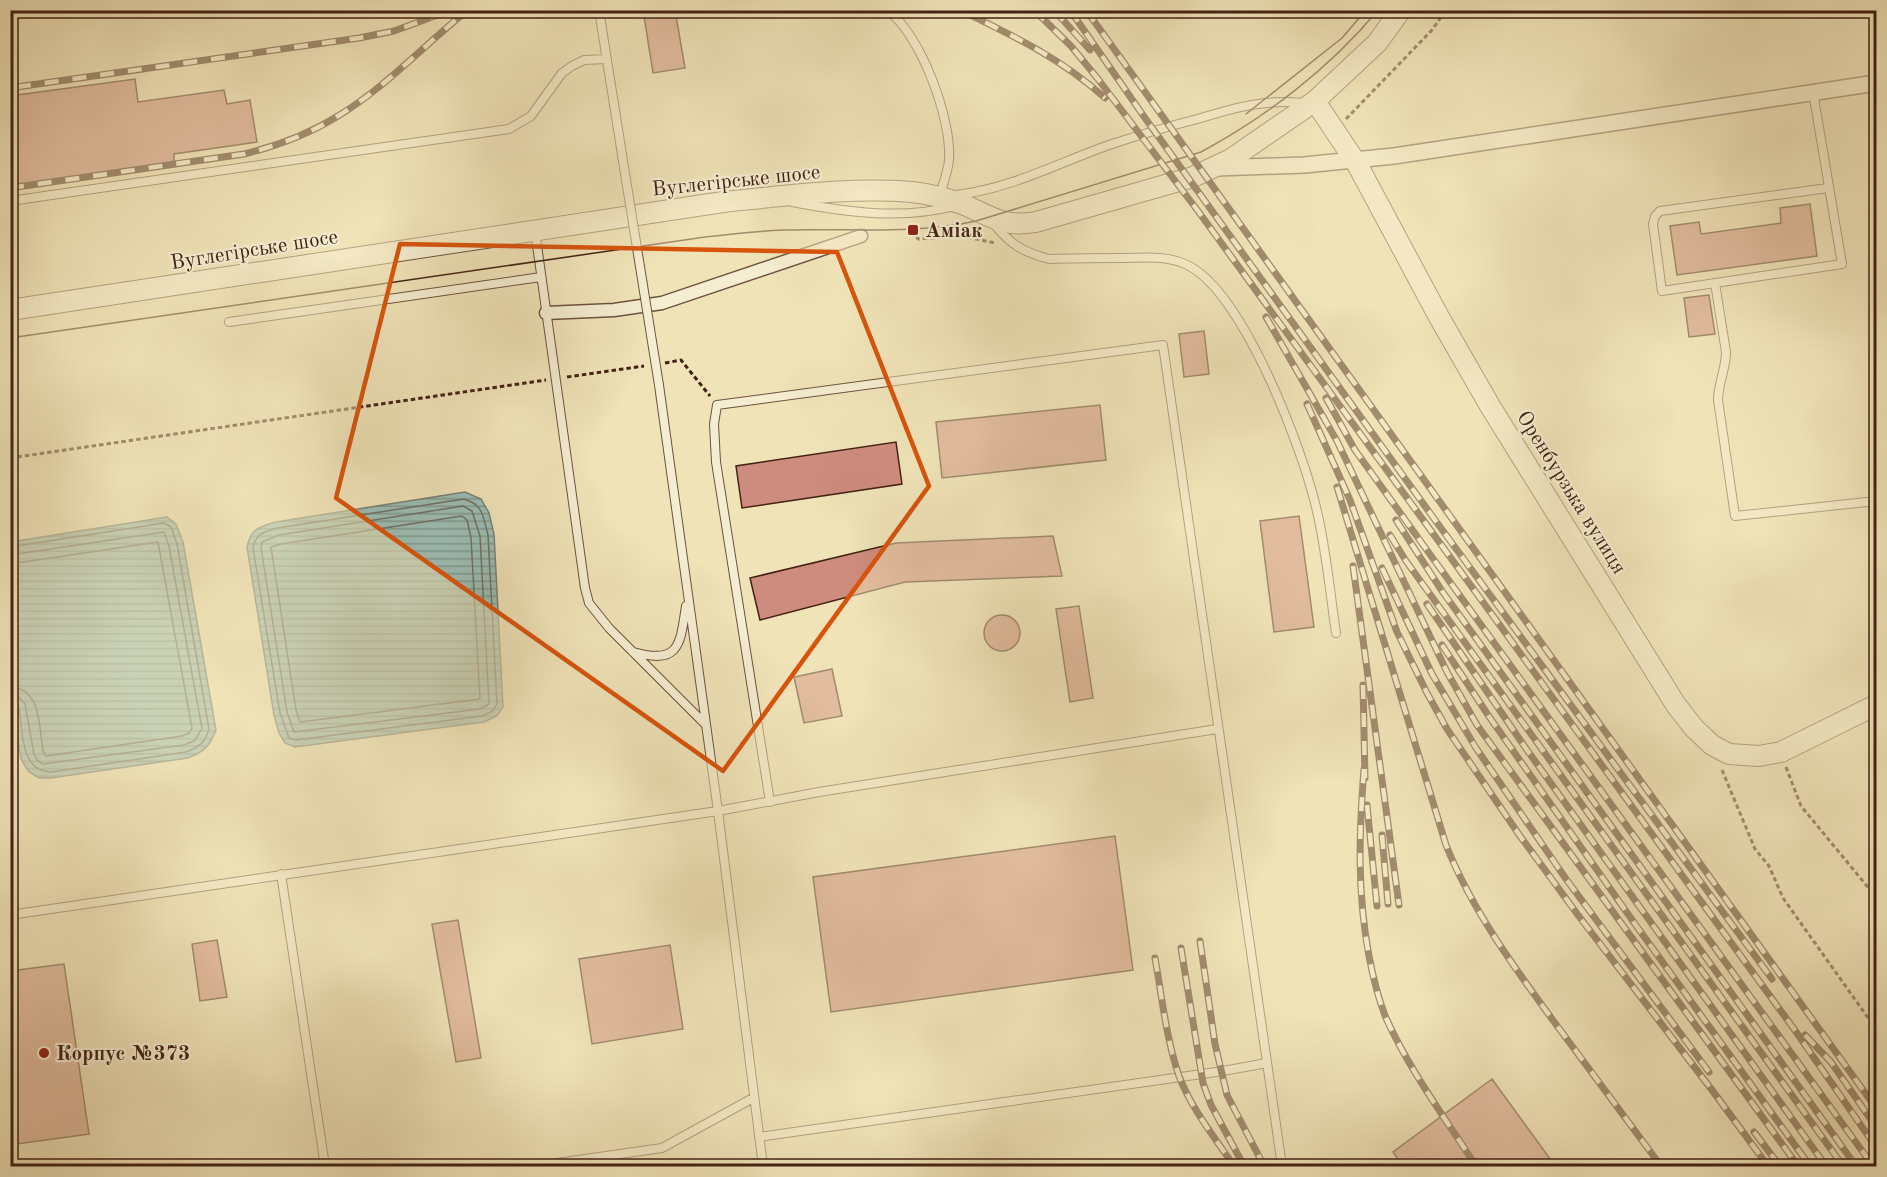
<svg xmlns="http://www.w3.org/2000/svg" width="1887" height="1177" viewBox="0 0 1887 1177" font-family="'Old Standard TT',serif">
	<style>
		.water { fill: url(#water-rules); stroke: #787f74; stroke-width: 1.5 }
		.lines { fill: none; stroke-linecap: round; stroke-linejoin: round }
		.shore { stroke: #6f7064; stroke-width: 1.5 }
		.building { fill: #ce8c7e; stroke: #432215; stroke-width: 1.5 }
		.service-casing { stroke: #6e523e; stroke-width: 10 }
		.pedestrian-casing { stroke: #6e523e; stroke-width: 15 }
		.minor-casing { stroke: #6e523e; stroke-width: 18 }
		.tertiary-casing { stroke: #6e523e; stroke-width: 22 }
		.path { stroke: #432215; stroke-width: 3; stroke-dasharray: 4.5 3; stroke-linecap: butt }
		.service { stroke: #f5edd1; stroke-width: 8 }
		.pedestrian { stroke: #f5edd1; stroke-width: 12 }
		.minor { stroke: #f5edd1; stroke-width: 15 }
		.tertiary { stroke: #f5edd1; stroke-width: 20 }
		.tram { stroke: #432215; stroke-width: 1.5 }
		.rail-casing { stroke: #432215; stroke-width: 7 }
		.rail { stroke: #f5edd1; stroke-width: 4.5; stroke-dasharray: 14; stroke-linecap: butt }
		.service-bridge-casing { stroke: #6e523e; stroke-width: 10; stroke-linecap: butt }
		.service-bridge { stroke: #f5edd1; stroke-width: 8 }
		.marked { fill: none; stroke: #d8540d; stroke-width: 4.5; stroke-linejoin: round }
		.poi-dot { fill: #8f2418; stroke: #f5edd1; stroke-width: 2 }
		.labels { text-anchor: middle; stroke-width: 4.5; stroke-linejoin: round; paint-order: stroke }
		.street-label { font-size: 21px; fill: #432215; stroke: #f5edd1 }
		.poi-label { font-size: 21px; font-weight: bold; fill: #432215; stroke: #f5edd1; text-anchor: start }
	</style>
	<defs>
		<pattern id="water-rules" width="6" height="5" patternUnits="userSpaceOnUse" patternTransform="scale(1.5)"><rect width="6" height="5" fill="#9bbdb4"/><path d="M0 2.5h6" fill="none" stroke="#809991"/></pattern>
	</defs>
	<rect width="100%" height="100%" fill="#f0e3b8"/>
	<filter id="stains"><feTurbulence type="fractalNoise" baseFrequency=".00333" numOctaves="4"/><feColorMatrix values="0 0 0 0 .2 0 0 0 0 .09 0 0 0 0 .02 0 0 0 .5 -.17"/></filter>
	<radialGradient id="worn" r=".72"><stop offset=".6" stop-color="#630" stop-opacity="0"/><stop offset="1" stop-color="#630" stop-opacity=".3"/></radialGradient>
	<path class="water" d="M465 492 481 499 489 513 494 534 503 707 497 716 484 722 295 747 285 743 279 733 274 715 247 547C251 528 259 527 276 522Z
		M167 517 176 524 183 542 216 730C210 746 204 752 188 758L51 778H39L28 771 21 759 17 736 10 689 11 542Z"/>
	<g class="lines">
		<path class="shore" d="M464 499C484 505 483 517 488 535L497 704 493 711 482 716 296 740 289 738 280 713 253 548C256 533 264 532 277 528Z
			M463 506 472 511 480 536 489 704 480 709 294 732 287 712 261 548 262 542 279 535Z
			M462 516 467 520 471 538 480 699 300 722 296 710 271 547 281 544Z
			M10 547 164 523 171 527 177 544 209 729C205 743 199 747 186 752L51 772C20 771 23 733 19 708L16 704 10 703
			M10 555 164 532 169 546 202 729 194 741 184 745 43 764 38 761 34 754 25 704 19 697 10 696
			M10 564 158 542 192 728 189 733 182 736 46 756 43 751C39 728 42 688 10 687"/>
	</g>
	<path class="building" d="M643 10H675L685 68 653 73Z
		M135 79 138 102 224 90 227 104 250 100 257 142 174 154V163L10 186V96Z
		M1810 204 1817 256 1677 275 1670 226 1699 222 1701 234 1781 223 1780 208Z
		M1709 295 1715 334 1689 337 1684 298Z
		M1204 331 1209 374 1184 377 1179 334Z
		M1100 405 1106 460 942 478 936 422Z
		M896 442 902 484 742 508 736 466Z
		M1299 516 1314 627 1274 632 1260 521Z
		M1053 536 1062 576 905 582 760 620 750 578 896 543Z
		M1079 606 1093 698 1070 702 1056 609Z
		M984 633a18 18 0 1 1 36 0a18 18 0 1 1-36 0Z
		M832 669 842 716 804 723 794 677Z
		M1115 836 1133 970 831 1012 813 877Z
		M458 920 481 1058 456 1062 432 924Z
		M217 940 227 997 200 1001 192 944Z
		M670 945 683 1029 592 1044 579 959Z
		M64 964 89 1134 10 1145V971Z
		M1492 1079 1556 1167H1403L1393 1152Z"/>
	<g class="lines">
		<defs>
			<path id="service" d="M599 10 623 161
				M887 10C921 34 952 120 949 160 948 171 943 184 940 195
				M1813 92 1842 264 1662 291 1653 224 1655 216 1660 211 1828 188
				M956 195C1010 189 1058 163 1109 145 1139 135 1170 126 1201 118 1237 107 1266 99 1304 103
				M10 201 509 129 531 116 562 73 572 66 584 60 607 59
				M792 202C846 212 901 220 955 206
				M994 224C1011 245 1023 252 1049 259 1073 258 1098 258 1122 258 1143 258 1165 255 1185 264 1242 288 1302 448 1316 507 1326 547 1330 593 1336 633
				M535 231 585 588 589 603 609 628 706 725
				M1715 283 1726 352C1726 369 1718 384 1718 400L1735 516 1876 501
				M229 322 541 277
				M659 385 718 811 763 1166
				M633 652C680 665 680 645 686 606
				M770 802 716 462 714 424 717 405 1163 345 1282 1166
				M281 874 325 1166
				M10 915 718 811 819 792 1217 729
				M759 1137 1223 1071 1267 1063
				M536 1166 662 1148 753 1098"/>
			<path id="pedestrian" d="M546 313 614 310 662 303 861 236"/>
			<path id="minor" d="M1216 168 1304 165 1394 156 1876 83"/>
			<path id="tertiary" d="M1315 101 1357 164 1439 317 1490 406 1676 705 1694 728 1712 745 1729 754 1759 756 1781 752 1876 705
				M10 310 723 202C785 196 850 187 912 192 929 194 946 198 962 204 992 216 1001 228 1036 222L1193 177 1231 159 1315 101 1377 43 1401 10"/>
		</defs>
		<use href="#service" class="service-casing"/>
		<use href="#pedestrian" class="pedestrian-casing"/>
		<use href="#minor" class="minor-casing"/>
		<use href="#tertiary" class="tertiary-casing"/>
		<path class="path" d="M1346 119 1432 30 1446 10
			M913 230 918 239 962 236 995 243
			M665 363 681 360 710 396
			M567 377 644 366
			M10 458 546 380
			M1786 767 1801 806 1876 897
			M1722 770 1755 849 1769 866 1783 898 1876 1029"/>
		<use href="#service" class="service"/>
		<use href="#pedestrian" class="pedestrian"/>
		<use href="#minor" class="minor"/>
		<use href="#tertiary" class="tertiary"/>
		<path class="tram" d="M1246 114 1342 38 1366 10
			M10 338 705 237C731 234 757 231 783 230 847 228 913 235 976 221L1201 152C1266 117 1330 68 1378 10"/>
		<defs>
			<path id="rail" d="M960 10C1012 35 1062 59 1105 98
				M1034 10 1071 46 1098 79 1198 211 1794 1029 1876 1147
				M1054 10 1090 50
				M1070 10 1145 118 1435 520 1772 979
				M1086 10 1876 1108
				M17 87 359 38 394 31 451 10
				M10 188 244 154C277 146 309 134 338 116 386 87 424 45 468 10
				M1266 317 1337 441 1447 672 1477 725 1798 1166
				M1326 398 1355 450 1429 553 1873 1166
				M1307 404 1350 500 1397 632 1427 693 1447 729 1520 836 1578 915 1712 1090 1768 1166
				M1337 487 1446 845C1472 910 1514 967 1555 1023 1591 1071 1626 1119 1661 1166
				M1396 520 1442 591 1856 1166
				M1390 535 1406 561 1843 1166
				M1353 566 1399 905
				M1382 568 1432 674 1476 748 1566 879 1709 1072
				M1427 604 1527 750 1826 1166
				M1442 645 1488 715 1635 924 1810 1166
				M1363 685 1365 778
				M1364 769C1359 834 1357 891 1369 956 1373 977 1378 998 1386 1018 1410 1071 1445 1118 1476 1166
				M1367 805 1377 906
				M1382 835 1388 904
				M1200 941 1215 1044 1227 1095 1264 1166
				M1181 948 1203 1083 1211 1105 1244 1166
				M1155 958C1162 997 1166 1038 1179 1076 1191 1108 1215 1138 1234 1166
				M1805 1035 1831 1062 1876 1127
				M1754 1132 1780 1166"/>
		</defs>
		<use href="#rail" class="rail-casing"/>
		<use href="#rail" class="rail"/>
		<defs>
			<path id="service-bridge" d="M623 161 659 385"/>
		</defs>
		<use href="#service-bridge" class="service-bridge-casing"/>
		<use href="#service-bridge" class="service-bridge"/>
	</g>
	<path d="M0 0H1887V1177H0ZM400 244 837 252 929 486 723 771 336 498Z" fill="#f0e3b8" fill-opacity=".55" fill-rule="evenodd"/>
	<path class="marked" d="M400 244 837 252 929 486 723 771 336 498Z"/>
	<g class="poi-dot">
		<rect x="907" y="224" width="12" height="12" rx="3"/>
		<circle cx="44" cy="1053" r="6"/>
	</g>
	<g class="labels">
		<g class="street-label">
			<text transform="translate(736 180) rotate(-6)" y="7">Вуглегірське шосе</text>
			<text transform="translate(254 249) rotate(-9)" y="7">Вуглегірське шосе</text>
			<text transform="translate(1572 492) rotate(58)" y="7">Оренбурзька вулиця</text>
		</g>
		<g class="poi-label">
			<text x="925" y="237">Аміак</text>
			<text x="56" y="1060">Корпус №373</text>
		</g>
	</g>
	<rect width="1887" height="1177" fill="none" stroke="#f0e3b8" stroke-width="36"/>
	<rect x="12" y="12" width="1863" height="1153" fill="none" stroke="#432215" stroke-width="3"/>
	<rect x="18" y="18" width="1851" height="1141" fill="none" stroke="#432215" stroke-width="1.5"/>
	<rect width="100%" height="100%" filter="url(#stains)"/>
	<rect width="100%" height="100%" fill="url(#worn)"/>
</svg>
